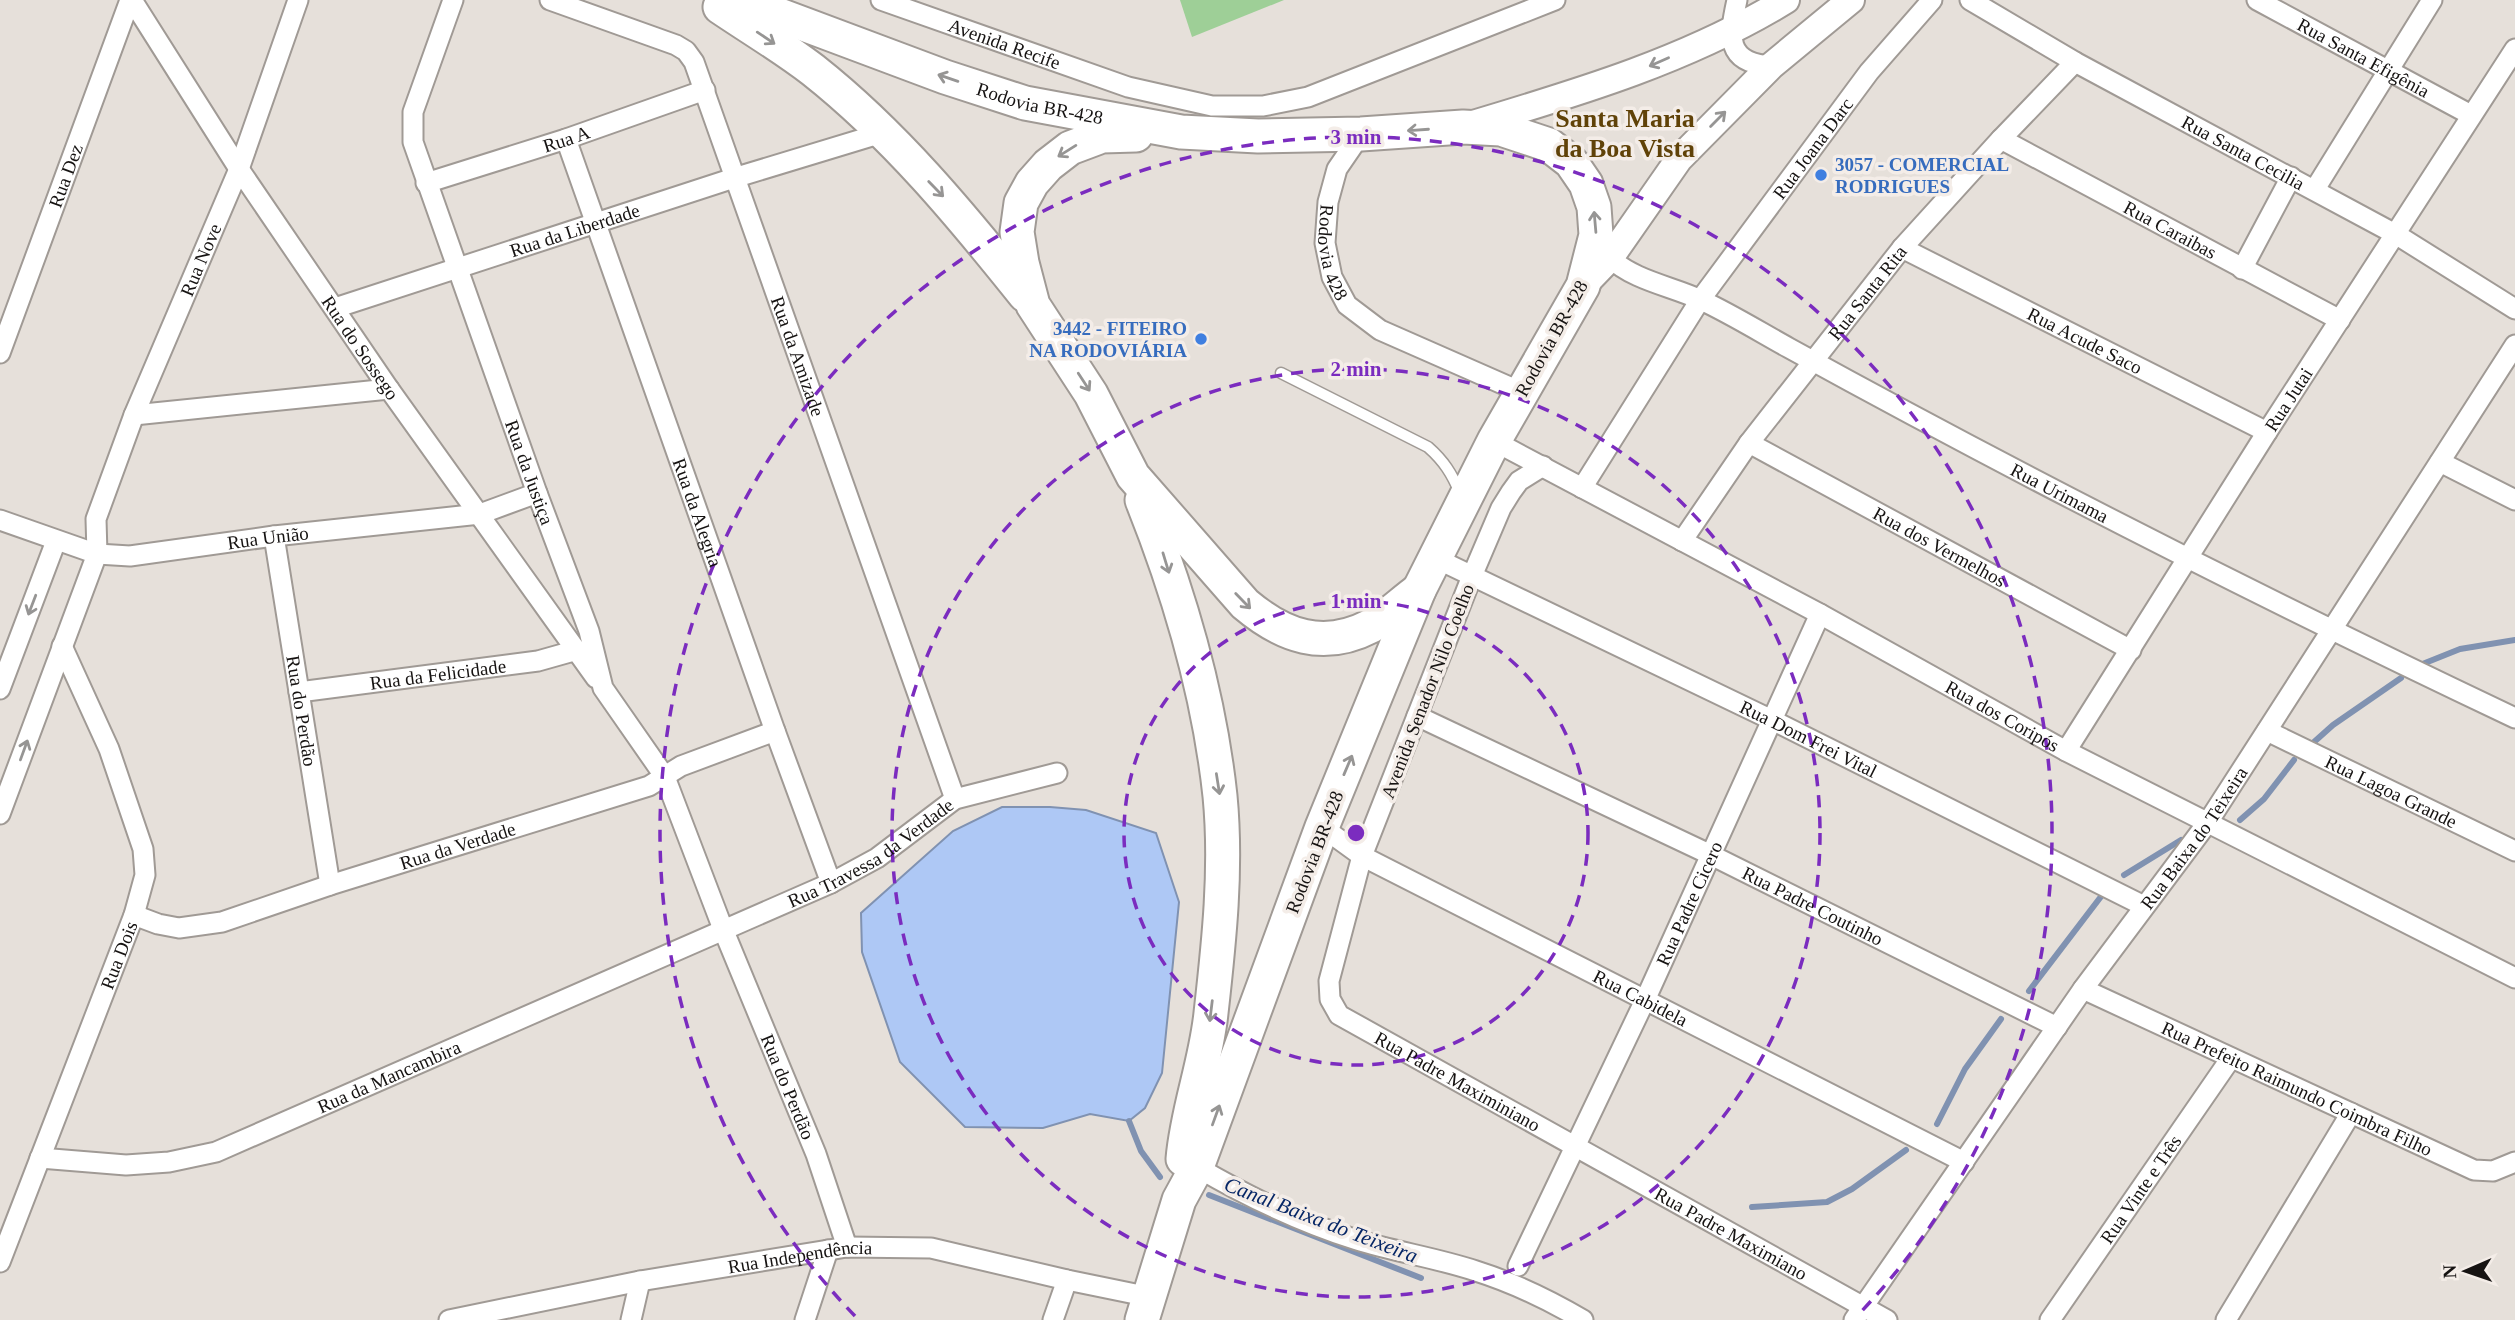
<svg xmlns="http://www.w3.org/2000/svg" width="2515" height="1320" viewBox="0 0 2515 1320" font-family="'Times New Roman',serif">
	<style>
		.green { fill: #9ecf97 }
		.water { fill: #aec8f5; stroke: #8092b1; stroke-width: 2 }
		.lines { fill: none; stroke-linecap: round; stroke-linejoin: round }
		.stream { stroke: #8092b1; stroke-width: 6 }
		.lane-casing { stroke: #a09a95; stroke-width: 13 }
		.street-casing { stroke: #a09a95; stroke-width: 23 }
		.secondary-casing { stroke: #a09a95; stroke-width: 30 }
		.highway-casing { stroke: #a09a95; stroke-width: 37 }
		.lane { stroke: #fff; stroke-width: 10 }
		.street { stroke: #fff; stroke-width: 19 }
		.secondary { stroke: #fff; stroke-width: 26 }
		.highway { stroke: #fff; stroke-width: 33 }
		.oneway { stroke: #969594 }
		.ring { fill: none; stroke: #7b2cbf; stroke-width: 3.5; stroke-dasharray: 12 9 }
		.shop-dot { fill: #3f7fe0; stroke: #f4ede8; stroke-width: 2.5 }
		.labels { text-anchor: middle; stroke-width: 7; stroke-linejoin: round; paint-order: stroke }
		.street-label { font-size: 19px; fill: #161312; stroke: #f4ede8 }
		.shop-label { font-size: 19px; font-weight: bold; fill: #366cbe; stroke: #f4ede8; text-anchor: start }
		.water-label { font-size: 21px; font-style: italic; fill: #062666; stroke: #f4ede8 }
		.district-label { font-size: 26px; font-weight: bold; fill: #604208; stroke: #f4ede8 }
		.centre { fill: #7b2cbf; stroke: #f4ede8; stroke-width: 3.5 }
		.ring-label { font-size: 21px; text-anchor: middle; font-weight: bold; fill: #7b2cbf; stroke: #f4ede8; stroke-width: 7; stroke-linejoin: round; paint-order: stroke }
	</style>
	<rect width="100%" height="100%" fill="#e6e0da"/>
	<path class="green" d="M1180 0H1284L1192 37Z"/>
	<path class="water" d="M1002 807H1050L1086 810 1156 833 1179 902 1162 1073 1145 1108 1129 1121 1090 1114 1043 1128 965 1127 900 1062 862 952 861 913 953 831Z"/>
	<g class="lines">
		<path class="stream" d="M2420 665 2460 649 2515 640
			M2314 742 2333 725 2401 678
			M2240 820 2264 799 2294 760
			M2124 875 2181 840
			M2029 991 2106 890
			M1129 1121 1141 1151 1160 1177
			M1937 1124 1965 1069 2001 1019
			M1209 1195 1421 1278
			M1752 1207 1827 1202 1852 1189 1906 1150"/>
		<defs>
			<path id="lane" d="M1281 373 1428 447C1444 461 1452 474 1460 493"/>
			<g id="street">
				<path id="s1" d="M132 0 239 169 389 389 596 678"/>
				<path id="s2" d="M453 0 413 112V142L537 493 589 631 603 688 665 777 723 929 816 1154 847 1247"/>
				<path id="s3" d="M550 0 676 45 686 51 694 62 955 799"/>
				<path id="s4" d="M881 0 1128 87 1212 106H1263L1308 97 1555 0"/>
				<path d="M1737 0C1729 36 1725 63 1771 66"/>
				<path id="s5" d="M1970 0 2075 62 2397 235 2515 309"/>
				<path id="s6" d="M2257 0 2471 115"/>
				<path id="s7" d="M1361 134 1337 169 1328 202 1325 243 1332 277 1347 305 1380 330 1521 392"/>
				<path id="s8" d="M566 139 775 731 831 883"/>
				<path id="s9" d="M2001 139 2340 320"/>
				<path id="s10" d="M426 183 566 139 705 90"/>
				<path d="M2315 189 2432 0"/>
				<path id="s11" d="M1902 248 2267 432"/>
				<path id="s12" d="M1610 258C1635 281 1671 286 1701 300 1731 314 1760 332 1789 348 2027 479 2270 602 2515 718"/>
				<path d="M2242 269 2291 177"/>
				<path id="s13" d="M335 308 737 177 882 133"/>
				<path id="s14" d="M0 353 130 0"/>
				<path d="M134 415 389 389"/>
				<path id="s15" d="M1494 441 1820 614 2066 751 2515 978"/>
				<path id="s16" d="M1749 443 2131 650"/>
				<path d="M2440 462 2515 500"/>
				<path id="s17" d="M1543 466 1519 481 1511 492 1501 508 1472 576 1362 856 1329 981 1330 999 1339 1015 1887 1320"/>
				<path id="s18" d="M1582 488 1700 300 1869 72 1932 0"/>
				<path id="s19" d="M0 520 97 554 130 556 274 536 480 514 537 493"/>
				<path id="s20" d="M274 536 330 885"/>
				<path id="s21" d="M1682 541 1749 443 1902 248 2001 139 2075 62"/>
				<path id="s22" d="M1435 558 1772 720 2144 906"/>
				<path d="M0 689 56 541"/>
				<path id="s23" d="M299 692 538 661 577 650"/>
				<path id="s24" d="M1417 716 1709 854 2057 1027"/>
				<path id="s25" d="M2267 731 2515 851"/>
				<path id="s26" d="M2066 751 2267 432 2515 49"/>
				<path id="s27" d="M0 814 97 554 96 519 134 415 239 169 298 0"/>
				<path id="s28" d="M1322 827 1362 856 1964 1162"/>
				<path id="s29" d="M134 915 158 924 179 928 222 922 330 885 649 786 681 766 775 731"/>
				<path id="s30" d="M2083 989 2474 1170 2493 1171 2515 1162"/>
				<path id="s31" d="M40 1158 126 1165 169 1162 216 1152 831 883 877 858 955 799 1057 773"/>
				<path d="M1197 1167C1248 1197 1300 1222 1357 1240 1396 1252 1437 1258 1476 1271 1514 1283 1549 1300 1583 1320"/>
				<path id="s32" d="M0 1262 134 915 145 875 143 849 109 749 62 646"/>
				<path id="s33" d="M1518 1266 1646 998 1820 614"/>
				<path id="s34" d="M449 1320 640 1281 847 1247 931 1248 1067 1280 1150 1297"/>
				<path d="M631 1320 640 1281"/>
				<path d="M805 1320 828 1250"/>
				<path d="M1053 1320 1067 1280"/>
				<path id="s35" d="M1854 1320 2083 989 2208 822 2515 345"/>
				<path id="s36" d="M2050 1320 2231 1058"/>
				<path d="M2226 1320 2351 1113"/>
			</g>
			<path id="secondary" d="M1473 124C1580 92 1690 59 1786 0
				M1583 286 1610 258 1679 159 1771 66 1851 0"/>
			<g id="highway">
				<path id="s37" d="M726 0 774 13 945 77 1025 103 1181 132 1258 136 1361 134 1463 127 1501 129 1549 145 1571 162 1586 184 1594 207 1596 235 1583 286 1494 441 1419 590 1322 827 1197 1167 1179 1200 1142 1320"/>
				<path d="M720 7C751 28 783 47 813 70 894 134 961 215 1025 295"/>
				<path d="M1136 135 1102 136 1070 148 1048 165 1032 183 1021 203 1017 232 1022 263 1033 305 1091 394 1133 476 1245 604C1283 636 1323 651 1371 626 1388 617 1403 601 1419 590"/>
				<path d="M1142 500C1180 595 1209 694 1220 796 1227 868 1219 942 1211 1013 1206 1063 1187 1110 1183 1159"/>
			</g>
		</defs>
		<use href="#lane" class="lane-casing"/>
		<use href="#street" class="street-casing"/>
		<use href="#secondary" class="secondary-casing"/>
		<use href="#highway" class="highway-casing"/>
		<use href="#lane" class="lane"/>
		<use href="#street" class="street"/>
		<use href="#secondary" class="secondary"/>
		<use href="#highway" class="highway"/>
	</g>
	<defs><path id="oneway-shaft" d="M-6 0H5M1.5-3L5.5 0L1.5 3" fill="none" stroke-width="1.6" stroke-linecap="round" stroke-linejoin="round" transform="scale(1.75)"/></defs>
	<g class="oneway">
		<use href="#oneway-shaft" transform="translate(766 38) rotate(34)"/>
		<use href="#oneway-shaft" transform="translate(1659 62) rotate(156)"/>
		<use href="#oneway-shaft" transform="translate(948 78) rotate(-161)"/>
		<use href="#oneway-shaft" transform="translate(1718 119) rotate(-45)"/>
		<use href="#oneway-shaft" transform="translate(1418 130) rotate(176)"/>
		<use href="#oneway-shaft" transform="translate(1067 151) rotate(148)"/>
		<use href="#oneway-shaft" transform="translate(936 189) rotate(46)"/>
		<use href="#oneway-shaft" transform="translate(1595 222) rotate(-95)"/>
		<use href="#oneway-shaft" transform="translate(1084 382) rotate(57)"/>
		<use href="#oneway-shaft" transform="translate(1166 563) rotate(73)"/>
		<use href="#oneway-shaft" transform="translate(1243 601) rotate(46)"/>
		<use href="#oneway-shaft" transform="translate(32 605) rotate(111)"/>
		<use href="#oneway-shaft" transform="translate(24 750) rotate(-70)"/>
		<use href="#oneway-shaft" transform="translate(1348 765) rotate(-67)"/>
		<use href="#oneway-shaft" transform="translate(1218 784) rotate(81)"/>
		<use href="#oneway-shaft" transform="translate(1211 1011) rotate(97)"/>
		<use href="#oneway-shaft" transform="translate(1216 1115) rotate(-70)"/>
	</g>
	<g class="ring">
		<circle cx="1356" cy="833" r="232"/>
		<circle cx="1356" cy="833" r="464"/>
		<path d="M855 1316A696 696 0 1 1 1857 1316"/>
	</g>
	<g class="shop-dot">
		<circle cx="1821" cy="175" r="7"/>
		<circle cx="1201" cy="339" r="7"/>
	</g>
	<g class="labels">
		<g class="street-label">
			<text dy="7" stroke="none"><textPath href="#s4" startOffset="131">Avenida Recife</textPath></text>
			<text dy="7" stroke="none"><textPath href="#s6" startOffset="121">Rua Santa Efigênia</textPath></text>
			<text dy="7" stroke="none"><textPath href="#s37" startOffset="331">Rodovia BR-428</textPath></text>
			<text dy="7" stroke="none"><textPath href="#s10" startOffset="147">Rua A</textPath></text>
			<text dy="7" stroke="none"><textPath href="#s18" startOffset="411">Rua Joana Darc</textPath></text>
			<text dy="7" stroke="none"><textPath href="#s5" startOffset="313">Rua Santa Cecilia</textPath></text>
			<text dy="7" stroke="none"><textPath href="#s14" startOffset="189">Rua Dez</textPath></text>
			<text dy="7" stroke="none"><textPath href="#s9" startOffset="192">Rua Caraibas</textPath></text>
			<text dy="7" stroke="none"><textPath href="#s13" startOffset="252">Rua da Liberdade</textPath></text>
			<text dy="7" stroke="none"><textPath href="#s7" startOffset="128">Rodovia 428</textPath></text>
			<text dy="7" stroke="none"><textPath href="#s27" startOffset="592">Rua Nove</textPath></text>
			<text dy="7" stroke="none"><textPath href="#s21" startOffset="310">Rua Santa Rita</textPath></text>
			<text transform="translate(1551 338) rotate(-61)" y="7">Rodovia BR-428</text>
			<text dy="7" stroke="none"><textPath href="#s11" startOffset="205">Rua Acude Saco</textPath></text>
			<text dy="7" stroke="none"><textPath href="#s1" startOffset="416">Rua do Sossego</textPath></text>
			<text dy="7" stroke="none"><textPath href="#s3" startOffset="471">Rua da Amizade</textPath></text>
			<text dy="7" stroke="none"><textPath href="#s26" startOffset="416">Rua Jutai</textPath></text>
			<text dy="7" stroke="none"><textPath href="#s2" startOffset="499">Rua da Justiça</textPath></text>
			<text dy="7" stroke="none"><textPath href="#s12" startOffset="508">Rua Urimama</textPath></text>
			<text dy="7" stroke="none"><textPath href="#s8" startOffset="396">Rua da Alegria</textPath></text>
			<text dy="7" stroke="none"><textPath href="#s19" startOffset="275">Rua União</textPath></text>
			<text dy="7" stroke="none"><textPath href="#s16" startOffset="217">Rua dos Vermelhos</textPath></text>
			<text dy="7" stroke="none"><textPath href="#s23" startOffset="140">Rua da Felicidade</textPath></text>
			<text transform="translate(1427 691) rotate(-69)" y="7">Avenida Senador Nilo Coelho</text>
			<text dy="7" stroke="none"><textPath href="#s20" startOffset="177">Rua do Perdão</textPath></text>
			<text dy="7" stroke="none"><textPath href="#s15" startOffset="578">Rua dos Coripós</textPath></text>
			<text dy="7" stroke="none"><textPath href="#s22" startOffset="415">Rua Dom Frei Vital</textPath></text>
			<text dy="7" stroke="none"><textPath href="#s25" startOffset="138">Rua Lagoa Grande</textPath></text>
			<text dy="7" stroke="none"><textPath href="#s35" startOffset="590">Rua Baixa do Teixeira</textPath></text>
			<text dy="7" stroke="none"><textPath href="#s29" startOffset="338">Rua da Verdade</textPath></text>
			<text dy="7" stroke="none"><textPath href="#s31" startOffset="898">Rua Travessa da Verdade</textPath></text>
			<text transform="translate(1314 852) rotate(-69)" y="7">Rodovia BR-428</text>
			<text dy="7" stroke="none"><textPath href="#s33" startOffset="401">Rua Padre Cicero</textPath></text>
			<text dy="7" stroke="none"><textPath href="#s24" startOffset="439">Rua Padre Coutinho</textPath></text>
			<text dy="7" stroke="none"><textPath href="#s32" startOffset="329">Rua Dois</textPath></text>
			<text dy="7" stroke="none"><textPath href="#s28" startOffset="362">Rua Cabidela</textPath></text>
			<text dy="7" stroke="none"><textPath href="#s31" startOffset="366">Rua da Mancambira</textPath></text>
			<text dy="7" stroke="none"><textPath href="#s17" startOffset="737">Rua Padre Maximiniano</textPath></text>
			<text dy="7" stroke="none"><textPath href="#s2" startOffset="1169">Rua do Perdão</textPath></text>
			<text dy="7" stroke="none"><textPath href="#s30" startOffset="236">Rua Prefeito Raimundo Coimbra Filho</textPath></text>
			<text dy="7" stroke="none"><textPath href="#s36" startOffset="159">Rua Vinte e Três</textPath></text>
			<text dy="7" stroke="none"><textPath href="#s17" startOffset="1050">Rua Padre Maximiano</textPath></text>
			<text dy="7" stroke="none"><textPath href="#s34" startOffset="357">Rua Independência</textPath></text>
		</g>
		<g class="shop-label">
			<text x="1835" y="171">3057 - COMERCIAL<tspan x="1835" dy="22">RODRIGUES</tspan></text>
			<text x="1187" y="335" text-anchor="end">3442 - FITEIRO<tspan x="1187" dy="22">NA RODOVIÁRIA</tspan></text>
		</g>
		<g class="water-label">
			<text transform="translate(1321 1220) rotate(21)" y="7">Canal Baixa do Teixeira</text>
		</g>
		<g class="district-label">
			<text x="1625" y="127">Santa Maria<tspan x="1625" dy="30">da Boa Vista</tspan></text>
		</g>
	</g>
	<circle cx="1356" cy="833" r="10" class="centre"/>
	<g class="ring-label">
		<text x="1356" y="144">3 min</text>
		<text x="1356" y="376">2 min</text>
		<text x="1356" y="608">1 min</text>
	</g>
	<g transform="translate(2466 1271) rotate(268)" stroke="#f4ede8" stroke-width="5" paint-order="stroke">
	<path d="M0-5L12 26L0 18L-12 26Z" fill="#161312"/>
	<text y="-10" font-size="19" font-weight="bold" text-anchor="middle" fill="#161312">N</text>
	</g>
</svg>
